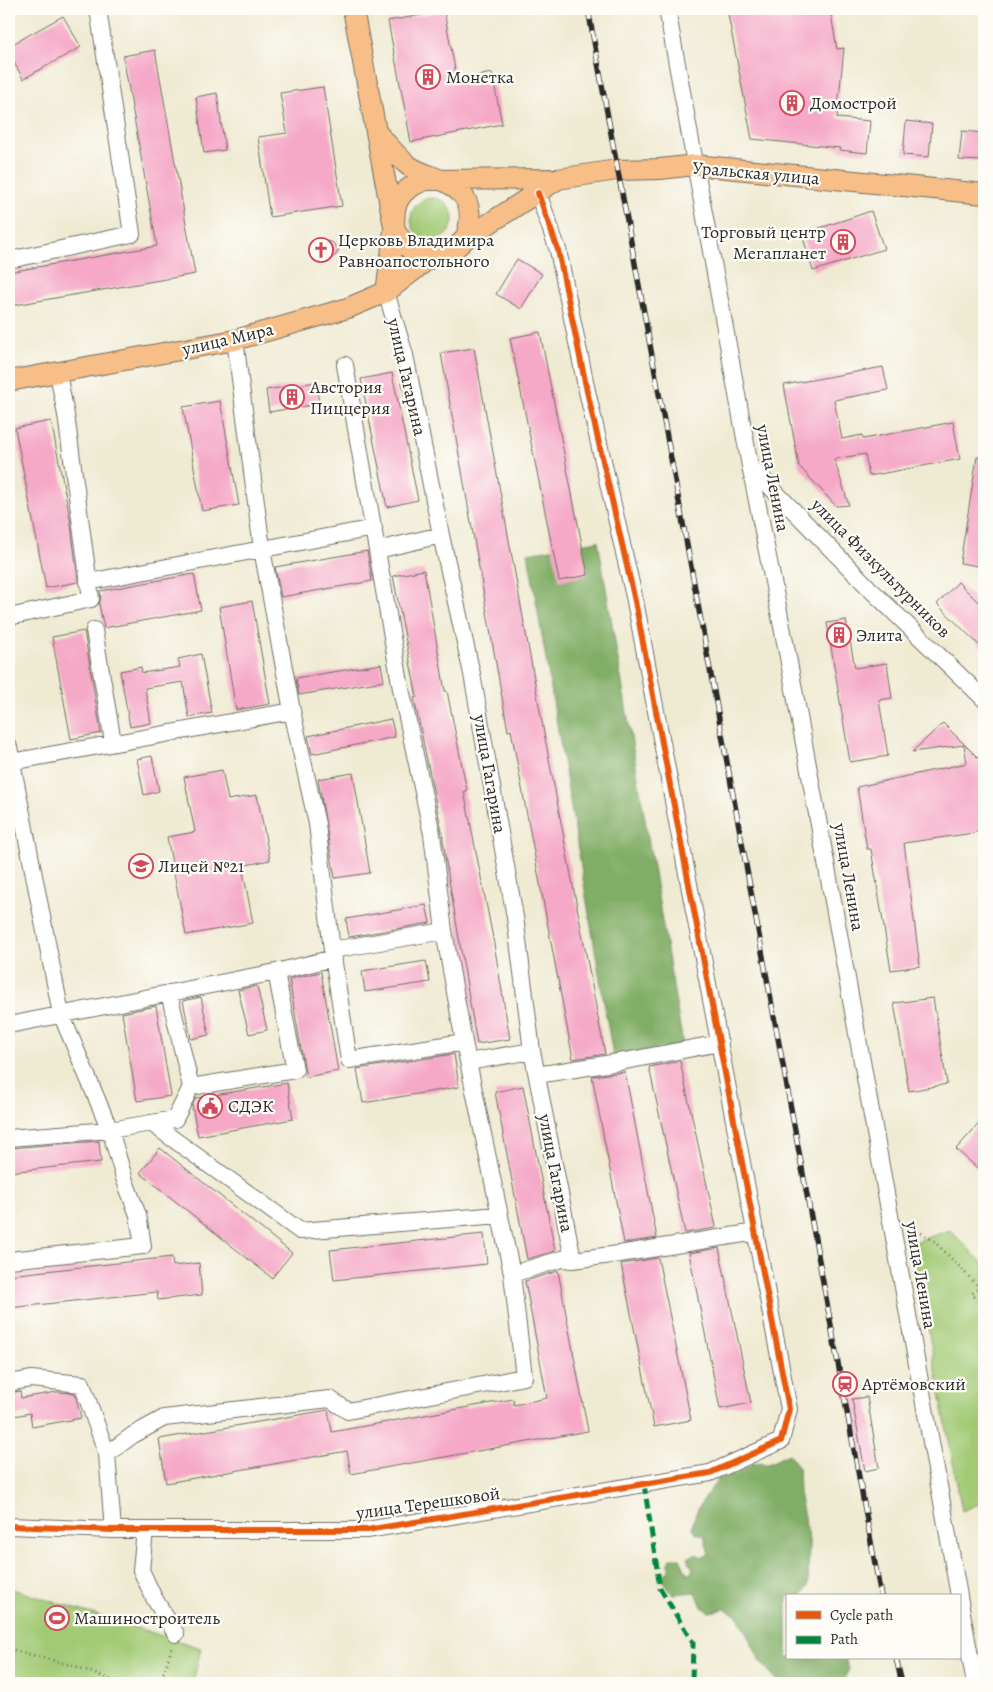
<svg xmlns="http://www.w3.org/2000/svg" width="993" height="1692" viewBox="0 0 993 1692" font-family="Alegreya,serif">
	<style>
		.green { fill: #a2ca75; stroke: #667a50 }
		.forest { fill: #81ae66; stroke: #566c48 }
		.building { fill: #f5a9c7 }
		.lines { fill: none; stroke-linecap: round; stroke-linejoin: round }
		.minor-casing { stroke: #706e65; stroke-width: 18 }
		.major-casing { stroke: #706e65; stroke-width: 22 }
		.path { stroke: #706e65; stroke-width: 3; stroke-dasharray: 1 4; stroke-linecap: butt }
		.minor { stroke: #fff; stroke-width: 16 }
		.major { stroke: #f7be87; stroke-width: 20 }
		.rail-casing { stroke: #2b2b2b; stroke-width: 5.5 }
		.rail { stroke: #fdfcf7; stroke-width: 4; stroke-dasharray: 11; stroke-linecap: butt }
		.quiet { stroke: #00873e; stroke-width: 5; stroke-dasharray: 10 5; stroke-linecap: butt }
		.cycleway-casing { stroke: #fdfcf7; stroke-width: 9 }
		.cycleway { stroke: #e8590c; stroke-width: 6 }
		.labels { text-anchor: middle; stroke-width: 4.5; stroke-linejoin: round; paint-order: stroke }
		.poi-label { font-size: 18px; fill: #2b2b2b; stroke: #fdfcf7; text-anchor: start }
		.street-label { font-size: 18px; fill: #2b2b2b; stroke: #fdfcf7 }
	</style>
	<rect width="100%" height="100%" fill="#fdfcf7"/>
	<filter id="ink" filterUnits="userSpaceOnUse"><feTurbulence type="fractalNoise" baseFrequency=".02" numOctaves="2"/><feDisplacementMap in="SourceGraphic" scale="10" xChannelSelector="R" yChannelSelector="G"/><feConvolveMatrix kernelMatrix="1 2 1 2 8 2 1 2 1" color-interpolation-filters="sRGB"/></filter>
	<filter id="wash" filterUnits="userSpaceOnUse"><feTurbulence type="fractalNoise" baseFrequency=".0096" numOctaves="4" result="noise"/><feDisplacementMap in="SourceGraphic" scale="20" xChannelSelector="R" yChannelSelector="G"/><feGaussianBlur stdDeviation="1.12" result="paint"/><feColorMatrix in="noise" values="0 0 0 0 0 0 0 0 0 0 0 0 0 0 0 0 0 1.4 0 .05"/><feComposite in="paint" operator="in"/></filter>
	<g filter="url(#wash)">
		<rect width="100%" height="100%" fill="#efead2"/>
		<path class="green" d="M411 219a21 21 0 1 1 42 0a21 21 0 1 1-42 0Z
			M950 1230 984 1264V1502L962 1511 912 1243Z
			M9 1588 201 1648 193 1683H9Z"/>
		<path class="forest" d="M598 541 683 1045 613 1056 528 553Z
			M789 1454 798 1466 799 1493 809 1541 808 1587 802 1596H787V1658H845L849 1669 842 1683H780L762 1664 737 1615 725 1609 710 1612 702 1607 696 1592 672 1594 662 1580 663 1575 669 1571V1563L671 1558H680L687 1573H691L693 1568 689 1564 688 1558 695 1554 703 1557 709 1554 704 1535 696 1533 692 1528C695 1507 707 1496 718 1479L737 1474 753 1463 768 1464Z"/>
		<g id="blocks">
			<path class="building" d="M727 9H830L837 49 844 48 837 118 870 121 867 153 839 150 840 148 752 139Z
				M444 11 457 80 492 73 502 124 411 142 388 21Z
				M63 16 81 47 23 79 9 53V46Z
				M155 50 195 274 9 306V272L157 246 123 56Z
				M323 87 342 206 270 217 258 137 287 133 280 93Z
				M217 93 225 150 204 153 196 97Z
				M906 121 932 124 929 157 903 155Z
				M962 131 984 133V161L959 160Z
				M871 211 884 249 813 271 802 234Z
				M317 240 332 242 339 250 336 255 330 259 315 257 316 255 313 254 312 252 313 241H316Z
				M517 259 542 274 521 309 496 294Z
				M540 332 588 575 559 581 510 338Z
				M474 348 544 733 605 1054 573 1059 511 730 508 731 441 353Z
				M883 367 888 390 834 400 842 439 862 435 863 439 953 422 960 459 869 476 865 454 834 459 849 505 836 506 799 466 784 385Z
				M392 373 418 500 387 507 361 379Z
				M316 382 319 404 269 412 266 390Z
				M220 401 239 505 202 511 183 407Z
				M51 421 70 518 78 580V582L46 588 15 428Z
				M977 457 984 458V567L960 563Z
				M367 551 372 581 281 597 275 567Z
				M424 570 445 691H447L467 791H464L493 938 510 1039 477 1044 446 862 442 832 414 698 417 697 393 576Z
				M194 574 201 610 104 628 99 604 101 598 100 591Z
				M958 582 984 608V650L937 604Z
				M252 601 270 704 236 710 219 607Z
				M846 620 855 668 887 663 892 698 879 700 888 756 850 762 827 623Z
				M84 631 101 733 71 739 52 637Z
				M201 654 212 713 189 717 183 682 145 688 151 723 130 727 120 671 141 667 142 673 180 667 178 659Z
				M381 664 384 681 299 695 296 678Z
				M391 719 395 737 312 754 308 736Z
				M943 723 984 764V824L974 833 904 843 920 966 891 970 871 849H867L857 787 967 763 964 745 912 752Z
				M152 756 159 791 144 795 137 759Z
				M222 770 228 800 257 795 270 860 242 866 253 923 186 935 167 837 195 832 184 777Z
				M353 773 370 873 335 878 318 779Z
				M426 905 430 923 349 937 346 919Z
				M426 961 430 982 365 992 362 971Z
				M321 972 338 1071 306 1077 289 979Z
				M257 986 267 1030 249 1034 238 990Z
				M201 997 209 1035 191 1039 183 1001Z
				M933 998 947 1084 909 1091 894 1003Z
				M156 1006 171 1096 137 1101 122 1013Z
				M454 1054 459 1087 363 1103 357 1069Z
				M680 1061 716 1227 715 1228 685 1233 649 1067Z
				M625 1072 657 1238 624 1243 592 1076Z
				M287 1083 293 1119 198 1136 192 1106 196 1098Z
				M523 1086 555 1251 527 1259 495 1092Z
				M984 1118V1174L956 1149Z
				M99 1141 101 1162 9 1172V1148Z
				M160 1148 292 1253 272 1278 140 1173Z
				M484 1234 487 1264 334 1280 330 1250Z
				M719 1248 751 1403 720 1409 689 1253Z
				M172 1257 173 1266 199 1263 202 1295 158 1300 157 1292 9 1308V1275Z
				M658 1258 691 1420 654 1427 621 1264Z
				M558 1271 588 1431 351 1474 347 1451 166 1483 159 1439 328 1410 332 1432 513 1399 514 1405 547 1398 525 1281Z
				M20 1391 21 1398 57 1392 75 1393 81 1418 32 1427 30 1413 9 1417V1393Z
				M867 1397 879 1468 865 1471 852 1399Z"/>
		</g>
	</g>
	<g filter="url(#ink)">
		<use href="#blocks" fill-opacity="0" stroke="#706e65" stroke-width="1"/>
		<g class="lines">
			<defs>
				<path id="minor" d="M667 9 750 466 788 657 829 879 959 1596
					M9 260 132 234 98 9
					M386 292 405 355 441 535 472 674 515 917 532 1051 573 1260
					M235 340 262 549 292 711 317 824 332 950 349 1060 464 1042
					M750 466 871 590 984 699
					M378 550 441 535
					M88 582 374 528
					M9 617 91 599 66 415 58 373
					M94 630 113 742
					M9 747 61 1014 110 1130 125 1181 138 1215 143 1246 9 1260
					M11 762 292 711
					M332 950 444 931
					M9 1025 276 972 334 958
					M468 1062 532 1051
					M537 1075 625 1061 720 1043
					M191 1087 295 1070 276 972
					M151 1123 300 1231 500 1215
					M9 1138 110 1130 175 1119 191 1087 169 993
					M512 1274 562 1259 573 1260 619 1254 756 1232
					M9 1383 31 1379 82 1384 107 1454 113 1530
					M107 1454 133 1435 164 1418 330 1399 348 1411 524 1377 512 1274 464 1042 444 931 432 834 401 689 345 365
					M9 1526 113 1530H367L710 1473 781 1441 789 1409 635 601 587 391 558 250 538 193
					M145 1530 141 1570 154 1598 176 1634
					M959 1597 975 1683"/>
				<path id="major" d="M353 9 394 227C409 261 440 266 465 239L558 179
					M376 132C386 142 398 158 409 166 421 174 438 177 451 185 472 197 473 219 465 239
					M386 292C389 271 392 250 394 230 395 220 393 212 397 203 402 190 414 184 426 180L558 179 617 170 660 169 695 165 984 194
					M9 381 235 340 348 308 386 292 432 256"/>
			</defs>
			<use href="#minor" class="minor-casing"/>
			<use href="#major" class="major-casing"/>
			<path class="path" d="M921 1233 934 1241 979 1287
				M984 1282 972 1294 984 1307
				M9 1649 75 1666 119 1683
				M152 1683 164 1672 172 1648"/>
			<use href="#minor" class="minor"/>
			<use href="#major" class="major"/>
			<defs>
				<path id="rail" d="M588 9 881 1596
					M896 1658 902 1683"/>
			</defs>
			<use href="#rail" class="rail-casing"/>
			<use href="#rail" class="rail"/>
			<path class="quiet" d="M644 1484 660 1588 693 1643 692 1683"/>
			<defs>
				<path id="cycleway" d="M9 1526 113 1530H367L710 1473 781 1441 789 1409 635 601 587 391 558 250 538 193"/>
			</defs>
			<use href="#cycleway" class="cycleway-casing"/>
			<use href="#cycleway" class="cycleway"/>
		</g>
	</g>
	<defs>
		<symbol id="building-ring" viewBox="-11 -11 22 22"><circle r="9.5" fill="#fdfcf7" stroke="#d1495b" stroke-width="1.5"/><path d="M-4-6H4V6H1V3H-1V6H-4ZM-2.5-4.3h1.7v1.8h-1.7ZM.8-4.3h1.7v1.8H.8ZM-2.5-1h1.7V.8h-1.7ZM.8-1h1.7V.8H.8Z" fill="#d1495b"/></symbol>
		<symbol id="church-ring" viewBox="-11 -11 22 22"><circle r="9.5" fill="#fdfcf7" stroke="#d1495b" stroke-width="1.5"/><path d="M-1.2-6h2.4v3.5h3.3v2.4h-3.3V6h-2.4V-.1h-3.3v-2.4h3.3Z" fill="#d1495b"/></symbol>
		<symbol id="school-ring" viewBox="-11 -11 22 22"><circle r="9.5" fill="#fdfcf7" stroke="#d1495b" stroke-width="1.5"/><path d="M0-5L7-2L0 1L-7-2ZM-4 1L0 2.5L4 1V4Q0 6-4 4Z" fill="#d1495b"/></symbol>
		<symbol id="civic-ring" viewBox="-11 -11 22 22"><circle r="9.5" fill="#fdfcf7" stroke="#d1495b" stroke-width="1.5"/><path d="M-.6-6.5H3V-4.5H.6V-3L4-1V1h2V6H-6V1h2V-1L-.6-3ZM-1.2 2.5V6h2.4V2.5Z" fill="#d1495b"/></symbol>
		<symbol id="station-ring" viewBox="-11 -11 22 22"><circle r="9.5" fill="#fdfcf7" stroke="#d1495b" stroke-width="1.5"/><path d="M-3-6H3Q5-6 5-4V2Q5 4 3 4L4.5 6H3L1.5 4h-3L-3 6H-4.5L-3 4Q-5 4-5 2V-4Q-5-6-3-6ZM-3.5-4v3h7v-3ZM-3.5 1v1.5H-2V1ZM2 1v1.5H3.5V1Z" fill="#d1495b"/></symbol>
		<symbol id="stadium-ring" viewBox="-11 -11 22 22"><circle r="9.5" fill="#fdfcf7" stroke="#d1495b" stroke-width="1.5"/><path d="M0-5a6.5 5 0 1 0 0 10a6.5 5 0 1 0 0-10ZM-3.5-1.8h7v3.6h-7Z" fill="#d1495b"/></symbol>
	</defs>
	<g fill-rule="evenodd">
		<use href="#building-ring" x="414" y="63" width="28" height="28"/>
		<use href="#building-ring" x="778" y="89" width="28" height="28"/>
		<use href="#building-ring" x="829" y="228" width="28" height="28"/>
		<use href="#church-ring" x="307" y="236" width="28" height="28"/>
		<use href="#building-ring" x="278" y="383" width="28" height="28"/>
		<use href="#building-ring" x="825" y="621" width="28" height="28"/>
		<use href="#school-ring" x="127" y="852" width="28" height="28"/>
		<use href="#civic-ring" x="196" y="1092" width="28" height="28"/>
		<use href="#station-ring" x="831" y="1370" width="28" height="28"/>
		<use href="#stadium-ring" x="43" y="1604" width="28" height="28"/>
	</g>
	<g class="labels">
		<g class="poi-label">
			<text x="446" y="83">Монетка</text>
			<text x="810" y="109">Домострой</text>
			<text x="826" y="238" text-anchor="end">Торговый центр<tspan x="826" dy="21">Мегапланет</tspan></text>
			<text x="338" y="246">Церковь Владимира<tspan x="338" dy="21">Равноапостольного</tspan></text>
			<text x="310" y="393">Австория<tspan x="310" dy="21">Пиццерия</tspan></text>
			<text x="856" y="641">Элита</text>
			<text x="158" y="872">Лицей №21</text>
			<text x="228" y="1112">СДЭК</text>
			<text x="862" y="1390">Артёмовский</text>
			<text x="74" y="1624">Машиностроитель</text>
		</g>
		<g class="street-label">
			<text transform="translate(756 173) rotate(5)" y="6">Уральская улица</text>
			<text transform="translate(228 339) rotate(-13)" y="6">улица Мира</text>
			<text transform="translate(407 377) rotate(77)" y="6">улица Гагарина</text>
			<text transform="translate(773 478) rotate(79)" y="6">улица Ленина</text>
			<text transform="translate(881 568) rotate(45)" y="6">улица Физкультурников</text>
			<text transform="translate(490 774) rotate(80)" y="6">улица Гагарина</text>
			<text transform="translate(849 877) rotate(80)" y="6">улица Ленина</text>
			<text transform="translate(556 1173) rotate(79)" y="6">улица Гагарина</text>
			<text transform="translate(921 1275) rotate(80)" y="6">улица Ленина</text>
			<text transform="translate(428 1503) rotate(-8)" y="6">улица Терешковой</text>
		</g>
	</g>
	<rect width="993" height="1692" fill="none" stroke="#fdfcf7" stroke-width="30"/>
	<rect x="786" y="1594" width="175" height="65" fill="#fdfcf7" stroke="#a9a8a5"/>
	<rect x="796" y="1611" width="25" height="8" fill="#e8590c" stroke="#a9a8a5"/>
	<text x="830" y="1620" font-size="15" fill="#2b2b2b">Cycle path</text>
	<rect x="796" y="1636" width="25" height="8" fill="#00873e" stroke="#a9a8a5"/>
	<text x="830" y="1644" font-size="15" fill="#2b2b2b">Path</text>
</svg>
